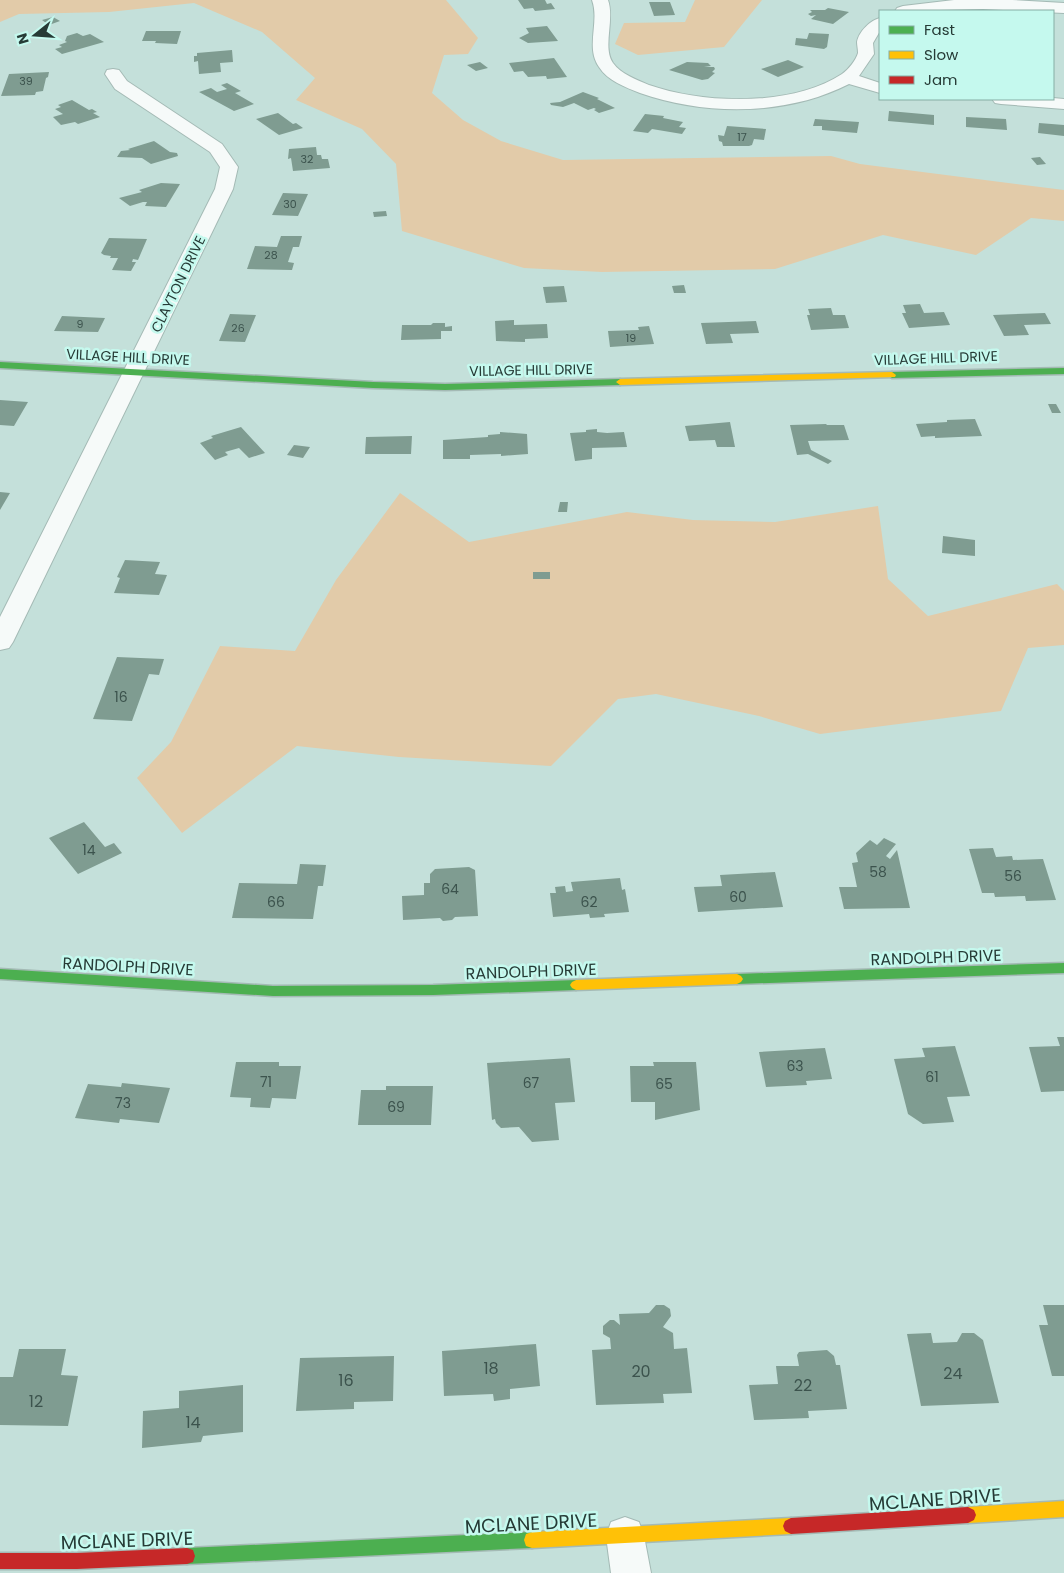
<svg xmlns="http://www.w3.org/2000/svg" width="1064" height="1573" viewBox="0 0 1064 1573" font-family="Poppins,sans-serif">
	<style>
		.green { fill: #e2cba9 }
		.building { fill: #7f9c91 }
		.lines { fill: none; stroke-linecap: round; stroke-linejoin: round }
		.street-casing { stroke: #a4bab5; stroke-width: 2 }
		.fast-casing { stroke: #a4bab5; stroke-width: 3 }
		.slow-casing { stroke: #a4bab5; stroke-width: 3 }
		.jam-casing { stroke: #a4bab5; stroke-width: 3 }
		.street { fill: #f6faf9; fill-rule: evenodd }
		.fast { fill: #4caf50; fill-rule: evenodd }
		.slow { fill: #ffc107; fill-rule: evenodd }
		.jam { fill: #c62828; fill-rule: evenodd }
		.labels { text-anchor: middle; stroke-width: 5; stroke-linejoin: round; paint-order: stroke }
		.far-number-label { font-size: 11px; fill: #3c534d }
		.far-street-label { font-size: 14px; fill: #263b36; stroke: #c5f9ee }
		.number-label { font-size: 14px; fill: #3c534d }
		.street-label { font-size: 16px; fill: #263b36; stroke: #c5f9ee }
		.near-number-label { font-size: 16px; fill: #3c534d }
		.near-street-label { font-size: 19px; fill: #263b36; stroke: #c5f9ee }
	</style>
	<rect width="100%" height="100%" fill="#c4e0da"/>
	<path class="green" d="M0 0H446L478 38 468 54 444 55 432 93 463 120 501 141 563 160 831 156 860 164 1064 190V221L1031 218 976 255 883 235 775 269 602 272 524 268 402 231 396 164 362 129 296 100 315 78 262 32 194 3 109 12 19 14 0 22Z
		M695 0H762L724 47 638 55 615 44 624 23 685 22Z
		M400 493 469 542 627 512 693 520 775 522 878 506 888 579 928 616 1057 584 1064 591V645L1028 648 1001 711 820 734 759 716 656 694 618 699 551 766 399 757 297 746 182 833 137 778 171 742 220 646 295 651 336 580Z"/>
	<path class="building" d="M518 0H545L547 4 551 3 555 9 535 11 533 8 524 9Z
		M649 2H670L675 15 654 16Z
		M828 8 849 12 833 24 811 19 816 15 811 16 808 14 812 12 810 10H825Z
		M53 17 60 21 49 25 42 20Z
		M547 26 558 41 528 43 519 38 529 33 526 28Z
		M146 31H181L177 44 155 43 156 41H142Z
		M77 33 83 36 90 34 104 42 62 54 55 49 62 47 59 45 67 42 65 41 67 36Z
		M809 33 829 34 827 47 824 49 795 45 796 38 807 39Z
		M232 50 233 62 220 63 221 72 199 74 198 61 194 62V56H197V53Z
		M554 58 567 77 547 79 546 76 528 77 523 71 514 72 509 63Z
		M788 60 804 67 778 77 761 69Z
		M480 62 488 68 476 71 467 65Z
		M687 62 708 63 711 66 704 67H714L715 69 712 72 715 73 708 79 702 80 669 70Z
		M49 72 48 77 46 78 43 91 36 92 35 95 1 96 9 74Z
		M227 83 241 91 235 93 254 104 234 111 199 92 211 88 217 92 227 89 221 85Z
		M583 92 599 98 597 99 615 108 599 113 594 110 596 109 594 108 588 110 574 103 563 107 551 105 550 103 560 102Z
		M72 100 89 110 92 109 97 112 93 113 100 117 78 124 75 122 61 125 53 117 63 114 55 109 61 107 58 105Z
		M889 111 934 115V125L888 121Z
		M278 113 293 124 296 123 303 128 279 135 256 119Z
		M645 114 664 116 663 118 683 122 679 127 686 128 682 134 652 129 648 133 633 131Z
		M966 117 1006 119 1007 130 966 127Z
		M815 119 859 122 857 133 822 130V126H813Z
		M1039 123 1064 125V136L1038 133Z
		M727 126 766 129 764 140 754 139 752 145 749 146H723L722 142 719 141 718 135 724 136Z
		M154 141 170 152 177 153 178 156 151 164 142 158 117 157 121 151 130 150 128 149Z
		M316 147 317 155H321L322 159H328L330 168 293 171 291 158 288 159 289 149Z
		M1040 157 1046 164 1037 165 1031 158Z
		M161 183 180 184 166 207 145 206 147 202H143L130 206 119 198 142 192 139 190Z
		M283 193 308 194 298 216 272 215Z
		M386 211 387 216 374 217 373 212Z
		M281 236H302L299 247H293L288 262 294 263 292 270 247 269 255 246 277 247Z
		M109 238 147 239 138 260 133 259 132 262H136L131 271 112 270 118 258H110L111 256 104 255 101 253Z
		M684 285 686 293H674L672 286Z
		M564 286 567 302 546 303 543 287Z
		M920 304 924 313 944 312 950 325 909 328 902 313H906L903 305Z
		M831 308 833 315H845L849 328 811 330 807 315H810L808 309Z
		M1045 313 1051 324 1024 325 1029 335 1004 336 993 315Z
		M230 314 256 315 245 342 219 341Z
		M62 316 105 318 98 332 54 331Z
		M514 320V325L547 324 548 338 525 339V342L496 341 495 321Z
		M756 321 759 333 730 334 733 343 706 344 701 323Z
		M433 323H445V327L452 326V331H441V339L401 340 402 325H431Z
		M649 326 654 344 610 347 608 331 639 330 638 327Z
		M0 400 28 402 14 426 0 425Z
		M1048 404H1056L1061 413H1052Z
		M975 419 982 436 935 438V436L921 437 916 424 947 422V420Z
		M730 422 735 447H717L715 440 689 441 685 426Z
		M826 424 827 425H844L849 440 808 441 811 450 832 461 828 464 808 454 797 455 790 425Z
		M241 427 265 453 249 458 239 448 225 452 228 455 215 460 200 443 213 438 211 436Z
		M597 429V432L607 433 624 432 627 447 592 448V459L575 461 570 433 586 432V430Z
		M500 432 527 434 528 454 501 456V454L470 455V459H443V440L488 437V435L500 434Z
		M412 436 411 454H365L366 437Z
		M294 445 310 447 303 458 287 455Z
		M0 492 10 493 0 510Z
		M560 502H568L567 512H558Z
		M943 536 975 540V556L942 553Z
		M125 560 160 562 155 574 167 575 159 595 114 593 120 578 117 577Z
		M533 572H550V579H533Z
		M117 657 164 659 159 675 149 674 132 721 93 719Z
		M84 822 105 847 114 843 122 853 78 874 49 838Z
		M884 838 896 844 886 856 890 859 897 850 910 908 844 909 839 887H857L852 863 858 862 856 853 870 840 877 845Z
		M993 848 996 857 1012 856 1013 860 1043 859 1056 900 1026 901 1025 896 995 897 994 893H982L969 849Z
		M300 864 326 865 323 886H318L313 919 232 918 239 883 297 884Z
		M469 867 475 870 478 916 455 917 452 920 443 921 440 918 403 920 402 896 424 895V883H430V874L435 869Z
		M775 872 783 907 698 912 694 887 722 886 720 875Z
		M620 878 622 890 625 889 629 912 604 914 605 917 590 918 589 914 553 917 550 893H556L555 887 565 886 566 892 573 891 571 882Z
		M1057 1037H1064V1091L1041 1092 1029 1047 1060 1046Z
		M955 1046 970 1096 947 1097 954 1122 923 1124 908 1114 894 1059 925 1057 922 1048Z
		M825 1048 832 1079 806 1081 807 1085 766 1087 759 1052Z
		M570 1058 575 1102 555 1103 559 1140 532 1142 519 1127 501 1128 496 1123 495 1119 492 1120 487 1063Z
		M236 1062H279V1066H301L296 1099 272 1098 270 1108 250 1107 251 1098 230 1097Z
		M653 1062H696L700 1110 655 1120V1102H631L630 1066H654Z
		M122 1083 170 1088 159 1123 120 1119 119 1123 75 1118 88 1084 121 1087Z
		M386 1086H433L431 1125H358L361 1090H386Z
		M656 1305H664L670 1309 671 1316 663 1327 673 1333 674 1349 687 1348 692 1393 663 1394 664 1403 596 1405 592 1350 611 1349 610 1338 603 1334V1326L610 1320H614L620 1325 619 1314 649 1313Z
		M1043 1305H1064V1376H1052L1039 1325H1048Z
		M931 1333 933 1343 957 1342 962 1333H974L983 1340 999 1403 921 1406 907 1334Z
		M536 1344 540 1386 510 1389V1399L494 1401 493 1394 444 1396 442 1351Z
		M19 1349H66L61 1375 78 1376 68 1426 0 1425V1377H13Z
		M827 1350 834 1356 836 1365H840L847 1409 808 1411 809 1418 754 1420 749 1385 778 1384 776 1366H799L797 1355 799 1352Z
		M394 1356 393 1401 354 1402V1409L296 1411 300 1358Z
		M243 1385V1432L203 1436 201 1442 142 1448 143 1411 179 1408V1391Z"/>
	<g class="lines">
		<defs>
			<path id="street" d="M592 0H608C615 20 602 47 613 63 621 74 637 80 649 85 704 104 791 107 842 74 848 70 856 60 858 53 858 49 857 45 857 42 859 31 871 20 880 18V31L873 43 874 54 859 76 880 83V93L849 84C786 116 706 116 640 93 625 87 608 81 599 67 585 47 600 22 592 0Z
				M954 0H1012L1064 3V13L983 9 895 11 897 8 903 6Z
				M113 69 119 70 127 81 222 144 238 167 233 189 13 642 9 648 0 650V617L215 189 220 167 210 152 115 89 105 74 107 70Z
				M1053 98 1064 99V109L1001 104 995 103 992 99Z
				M625 1517 639 1522 644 1536 651 1573H611L606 1536 611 1522Z"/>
			<path id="fast" d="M0 362 373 382 445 384 620 379 624 382 620 385 445 390 373 388 0 368Z
				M1064 368V374L892 378 888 375 892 372Z
				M1064 963V973L737 984 733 982 731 979 733 976 737 974Z
				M0 969 273 986 433 985 576 980 580 982 582 985 580 988 576 990 433 995 273 996 0 979Z
				M532 1532 538 1534 540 1540 538 1546 532 1548 187 1564 181 1562 179 1556 181 1550 187 1548Z"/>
			<path id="slow" d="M892 372 896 375 895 377 620 385 616 382 620 379Z
				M737 974 741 976 743 979 741 982 737 984 576 990 572 988 570 985 572 982 576 980Z
				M1064 1501V1517L968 1523 962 1520 960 1515 962 1510 968 1507Z
				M791 1518 797 1521 799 1526 797 1531 791 1534 532 1548 526 1546 524 1540 526 1534 532 1532Z"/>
			<path id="jam" d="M968 1507 974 1510 976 1515 974 1520 968 1523 791 1534 785 1531 783 1526 785 1521 791 1518Z
				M187 1548 193 1550 195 1556 193 1562 187 1564 77 1569H0V1553H77Z"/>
		</defs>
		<use href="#street" class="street-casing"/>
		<use href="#fast" class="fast-casing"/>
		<use href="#slow" class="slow-casing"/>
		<use href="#jam" class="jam-casing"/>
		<use href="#street" class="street"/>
		<use href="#fast" class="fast"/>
		<use href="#slow" class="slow"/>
		<use href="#jam" class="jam"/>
	</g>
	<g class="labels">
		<g class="far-number-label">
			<text x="26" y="85">39</text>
			<text x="742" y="141">17</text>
			<text x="307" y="163">32</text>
			<text x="290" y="208">30</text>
			<text x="271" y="259">28</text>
			<text x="80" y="328">9</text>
			<text x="238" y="332">26</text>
			<text x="631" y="342">19</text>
		</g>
		<g class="far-street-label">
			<text transform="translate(178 284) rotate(-64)" y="5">CLAYTON DRIVE</text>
			<text transform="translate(128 357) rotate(3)" y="5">VILLAGE HILL DRIVE</text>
			<text transform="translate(936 358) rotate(-2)" y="5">VILLAGE HILL DRIVE</text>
			<text transform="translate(531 370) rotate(-1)" y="5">VILLAGE HILL DRIVE</text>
		</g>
		<g class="number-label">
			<text x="121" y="702">16</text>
			<text x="89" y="855">14</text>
			<text x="878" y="877">58</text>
			<text x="1013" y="881">56</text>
			<text x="450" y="894">64</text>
			<text x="738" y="902">60</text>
			<text x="276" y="907">66</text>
			<text x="589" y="907">62</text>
			<text x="795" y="1071">63</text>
			<text x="932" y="1082">61</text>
			<text x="266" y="1087">71</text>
			<text x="531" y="1088">67</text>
			<text x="664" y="1089">65</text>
			<text x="123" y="1108">73</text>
			<text x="396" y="1112">69</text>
		</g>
		<g class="street-label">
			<text transform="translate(936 957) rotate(-2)" y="6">RANDOLPH DRIVE</text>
			<text transform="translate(128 966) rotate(3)" y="6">RANDOLPH DRIVE</text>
			<text transform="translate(531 971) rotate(-2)" y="6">RANDOLPH DRIVE</text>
		</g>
		<g class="near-number-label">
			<text x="491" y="1374">18</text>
			<text x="641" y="1377">20</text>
			<text x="953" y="1379">24</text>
			<text x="346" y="1386">16</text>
			<text x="803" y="1391">22</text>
			<text x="36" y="1407">12</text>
			<text x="193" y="1428">14</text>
		</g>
		<g class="near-street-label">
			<text transform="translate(935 1499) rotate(-4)" y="7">MCLANE DRIVE</text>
			<text transform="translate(531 1523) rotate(-3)" y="7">MCLANE DRIVE</text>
			<text transform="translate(127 1540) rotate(-2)" y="7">MCLANE DRIVE</text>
		</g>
	</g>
	<rect x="879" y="10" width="175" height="90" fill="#c5f9ee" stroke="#85ada4"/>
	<rect x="889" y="26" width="25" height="8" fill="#4caf50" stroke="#85ada4"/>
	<text x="924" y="35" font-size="15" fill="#263b36">Fast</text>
	<rect x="889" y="51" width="25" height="8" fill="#ffc107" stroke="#85ada4"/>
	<text x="924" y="60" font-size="15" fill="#263b36">Slow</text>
	<rect x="889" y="76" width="25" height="8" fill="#c62828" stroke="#85ada4"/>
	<text x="924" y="85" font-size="15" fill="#263b36">Jam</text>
	<g transform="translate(35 35) rotate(253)" stroke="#c5f9ee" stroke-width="4" paint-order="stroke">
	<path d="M0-4L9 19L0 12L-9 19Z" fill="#263b36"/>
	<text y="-8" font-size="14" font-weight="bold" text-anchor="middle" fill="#263b36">N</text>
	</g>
</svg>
